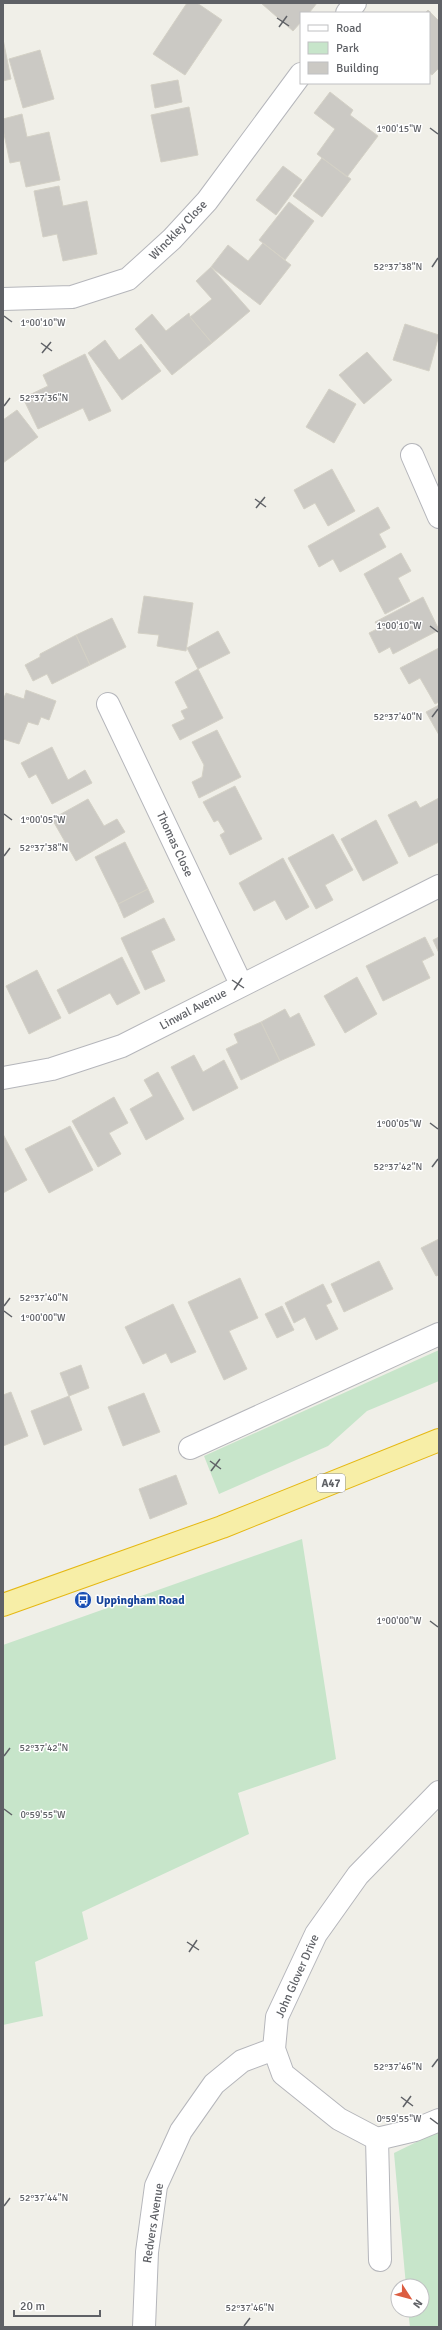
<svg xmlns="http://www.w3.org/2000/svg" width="442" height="2330" viewBox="0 0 442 2330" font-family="Signika,sans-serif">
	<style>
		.green { fill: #c7e5ca }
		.building { fill: #cbc9c4; stroke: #d4d1c6 }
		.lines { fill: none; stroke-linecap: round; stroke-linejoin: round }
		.minor-casing { stroke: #b5b6bb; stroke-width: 24 }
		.trunk-casing { stroke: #e5b813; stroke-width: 24 }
		.minor { stroke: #fff; stroke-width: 22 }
		.trunk { stroke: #f7eea7; stroke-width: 22 }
		.ticks { fill: none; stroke: #5f6166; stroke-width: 1.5 }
		.labels { text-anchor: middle; stroke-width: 3; stroke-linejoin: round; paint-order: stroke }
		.shield { fill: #fff; stroke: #8f9094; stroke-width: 1 }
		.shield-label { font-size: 11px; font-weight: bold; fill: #5f6166 }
		.street-label { font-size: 12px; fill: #5f6166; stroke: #fff }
		.transit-label { font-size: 12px; font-weight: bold; fill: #164399; stroke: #fff; text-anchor: start }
		.ticks-label { font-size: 10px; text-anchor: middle; fill: #5f6166; stroke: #fff; stroke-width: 3; stroke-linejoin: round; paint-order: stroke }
	</style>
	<rect width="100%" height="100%" fill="#f0efe8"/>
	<path class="green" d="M439 1350V1381L367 1411 328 1446 219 1494 204 1456Z
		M302 1539 336 1759 238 1793 249 1834 82 1912 88 1939 35 1962 43 2016 3 2025V1645Z
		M439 2131V2327H410L408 2310H422V2286H406L394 2153Z"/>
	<path class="building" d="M187 3H197L222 20 185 75 153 54Z
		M261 3H317L309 13H301V22L293 31Z
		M428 10 439 21V68L432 75 429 73V13H425Z
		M3 39 11 79 3 81Z
		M40 50 54 99 23 108 9 59Z
		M178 80 182 102 155 108 151 85Z
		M330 92 353 110 350 115 378 136 347 177 317 154 335 129 314 113Z
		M189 107 198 155 161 162 151 115Z
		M22 114 27 137 49 132 60 180 26 187 20 161 10 163 3 129V119Z
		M322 158 351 179 322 217 293 196Z
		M283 166 302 180 276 215 256 200Z
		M59 186 63 206 87 201 97 254 63 261 57 234 43 237 34 191Z
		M289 202 314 221 285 260 259 240Z
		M263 243 291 265 260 305 211 267 228 245 248 261Z
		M211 267 250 311 212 343 190 317 212 299 196 281Z
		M189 313 190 317 212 343 172 375 135 329 152 314 166 331Z
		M405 324 439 335 429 371 393 360Z
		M105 340 119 360 141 344 161 371 122 400 88 353Z
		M367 352 392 380 364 404 339 375Z
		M85 354 111 411 89 421 83 408 38 429 23 398 48 386 43 375Z
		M329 389 356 404 334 443 306 427Z
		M17 410 38 437 3 463V420Z
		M332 469 355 511 328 526 315 503 304 509 294 490Z
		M378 507 390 528 379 534 386 547 340 572 333 559 319 567 308 546Z
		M401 553 411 571 398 578 410 601 385 614 364 574Z
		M144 596 193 603 186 651 157 646 159 635 138 633Z
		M423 597 439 630 393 654 390 647 379 653 369 633 379 628 375 622Z
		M112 618 126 647 90 665 76 635Z
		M218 631 230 653 198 669 187 648Z
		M76 635 90 665 52 684 47 674 33 681 25 665 40 657V654Z
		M439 648V702L435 704 420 678 409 684 400 668Z
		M198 669 223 718 180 740 172 725 185 719 181 711 188 708 175 682Z
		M26 690 56 701 49 720 41 717 38 725 28 722 19 744 3 739V700L6 693 24 699Z
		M439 705V735L426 712Z
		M217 730 241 777 199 798 192 782 202 777 204 765 192 742Z
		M52 747 68 780 85 770 92 783 52 804 36 774 29 778 21 763Z
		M235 786 262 839 230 855 220 835 225 832 218 820 214 822 203 802Z
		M439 798V842L409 857 388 815 416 801 420 808Z
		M88 799 104 826 117 819 125 832 76 861 52 819Z
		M376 820 398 863 363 881 341 839Z
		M333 834 353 870 325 885 333 900 316 909 288 858Z
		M125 842 148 889 118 904 95 857Z
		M283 858 309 907 286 920 275 900 254 911 239 883Z
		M148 889 154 902 124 918 118 904Z
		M164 918 175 940 151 951 165 981 145 990 121 938Z
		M425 937 434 955 422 961 430 978 383 1001 366 966Z
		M439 937V953L433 940Z
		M122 957 140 993 117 1005 110 993 69 1014 57 990Z
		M37 970 61 1018 29 1034 6 986Z
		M357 977 377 1014 345 1033 324 996Z
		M285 1009 290 1018 299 1013 315 1045 280 1061 261 1022Z
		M261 1022 280 1061 241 1080 226 1049 238 1043 234 1034Z
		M194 1055 203 1072 224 1060 238 1088 193 1111 171 1067Z
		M158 1072 184 1119 146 1140 130 1109 153 1096 144 1080Z
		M114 1097 128 1123 109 1133 121 1154 98 1167 72 1121Z
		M70 1126 93 1170 49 1193 25 1149Z
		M3 1134 27 1180 3 1193Z
		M439 1239V1275L436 1276 421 1248Z
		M379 1261 393 1289 344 1312 331 1284Z
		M240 1278 258 1318 229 1331 247 1369 224 1380 188 1302Z
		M323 1284 332 1302 326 1305 338 1329 316 1340 305 1317 294 1323 285 1303Z
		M173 1304 196 1352 171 1363 166 1353 143 1364 125 1327Z
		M282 1306 294 1330 277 1338 265 1314Z
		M81 1365 89 1388 69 1396 60 1373Z
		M11 1392 28 1436 3 1446V1395Z
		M144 1393 160 1432 123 1446 108 1407Z
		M69 1396 82 1430 44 1445 31 1411Z
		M176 1475 187 1504 150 1519 139 1489Z"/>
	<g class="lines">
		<defs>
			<path id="minor" d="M347 13 355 3
				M3 299 72 297 128 279 172 239 207 201 301 74
				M412 455 439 517
				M108 704 241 984
				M3 1078 52 1069 122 1046 439 886
				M190 1448 439 1334
				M439 1792 358 1875 316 1934 277 2017 274 2049 283 2074 339 2119 377 2139 415 2130 439 2120
				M377 2139 380 2260
				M144 2327 147 2252 156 2186 181 2131 214 2084 242 2061 274 2049"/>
			<path id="trunk" d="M3 1605 222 1527 439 1440"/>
		</defs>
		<use href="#minor" class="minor-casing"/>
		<use href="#trunk" class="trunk-casing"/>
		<use href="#minor" class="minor"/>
		<use href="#trunk" class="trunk"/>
	</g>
	<path class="ticks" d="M277 18 289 26M279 27 287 16M430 128 438 134M432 267 438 258M4 316 12 322M41 343 52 351M42 353 51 342M4 406 10 398M255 499 266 507M256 508 265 497M430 626 438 632M432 717 438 709M4 814 12 820M4 856 10 848M232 980 244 988M234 990 242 978M430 1123 438 1129M432 1167 438 1159M4 1306 10 1298M4 1311 12 1317M210 1461 221 1469M211 1471 220 1459M430 1621 438 1627M4 1756 10 1748M4 1809 12 1815M187 1942 199 1950M189 1952 197 1940M432 2067 438 2059M401 2097 413 2106M403 2107 411 2096M430 2118 438 2124M4 2206 10 2198M244 2326 250 2318"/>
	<defs>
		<symbol id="bus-disc" viewBox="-11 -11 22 22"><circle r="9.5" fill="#1a4fb4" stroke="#fff"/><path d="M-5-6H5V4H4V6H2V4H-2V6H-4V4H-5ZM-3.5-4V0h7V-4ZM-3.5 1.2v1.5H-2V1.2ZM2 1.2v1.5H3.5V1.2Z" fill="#fff"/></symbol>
	</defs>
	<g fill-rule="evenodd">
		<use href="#bus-disc" x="73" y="1590" width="20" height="20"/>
	</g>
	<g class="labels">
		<rect class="shield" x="317" y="1474" width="28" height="18" rx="3"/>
		<g class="shield-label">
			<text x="331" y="1487">A47</text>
		</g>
		<g class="street-label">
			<text transform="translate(178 230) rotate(-46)" y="4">Winckley Close</text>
			<text transform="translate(175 844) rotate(65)" y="4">Thomas Close</text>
			<text transform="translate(193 1009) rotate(-28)" y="4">Linwal Avenue</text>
			<text transform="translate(297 1976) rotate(-66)" y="4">John Glover Drive</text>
			<text transform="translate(153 2223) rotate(-81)" y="4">Redvers Avenue</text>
		</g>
		<g class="transit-label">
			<text x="96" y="1604">Uppingham Road</text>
		</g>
	</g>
	<g class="ticks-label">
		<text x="399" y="132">1°00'15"W</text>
		<text x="398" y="270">52°37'38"N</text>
		<text x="43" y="326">1°00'10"W</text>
		<text x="44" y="401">52°37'36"N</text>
		<text x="399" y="629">1°00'10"W</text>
		<text x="398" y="720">52°37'40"N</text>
		<text x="43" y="823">1°00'05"W</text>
		<text x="44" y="851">52°37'38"N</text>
		<text x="399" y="1127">1°00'05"W</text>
		<text x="398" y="1170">52°37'42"N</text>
		<text x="44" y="1301">52°37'40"N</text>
		<text x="43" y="1321">1°00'00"W</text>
		<text x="399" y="1624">1°00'00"W</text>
		<text x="44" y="1751">52°37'42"N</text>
		<text x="43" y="1818">0°59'55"W</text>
		<text x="398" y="2070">52°37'46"N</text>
		<text x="399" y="2122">0°59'55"W</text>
		<text x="44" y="2201">52°37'44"N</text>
		<text x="250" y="2311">52°37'46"N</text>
	</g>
	<rect width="442" height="2330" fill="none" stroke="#5f6166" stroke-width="8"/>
	<rect x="300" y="12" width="130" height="72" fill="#ffffff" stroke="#bfc0c2"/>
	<rect x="308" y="25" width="20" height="6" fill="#ffffff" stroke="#bfc0c2"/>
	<text x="336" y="32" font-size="12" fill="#5f6166">Road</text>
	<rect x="308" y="42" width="20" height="12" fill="#c7e5ca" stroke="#bfc0c2"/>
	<text x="336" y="52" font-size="12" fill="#5f6166">Park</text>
	<rect x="308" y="62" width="20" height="12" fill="#cbc9c4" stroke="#bfc0c2"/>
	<text x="336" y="72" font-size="12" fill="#5f6166">Building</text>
	<g transform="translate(410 2298) rotate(126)"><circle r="19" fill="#ffffff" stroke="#bfc0c2"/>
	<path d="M0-3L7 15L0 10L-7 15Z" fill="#dc5d41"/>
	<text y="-6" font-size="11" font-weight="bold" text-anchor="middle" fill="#5f6166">N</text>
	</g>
	<path d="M14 2310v6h86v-6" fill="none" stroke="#5f6166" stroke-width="2"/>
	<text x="20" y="2310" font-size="12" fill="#5f6166" stroke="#ffffff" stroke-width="3" paint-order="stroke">20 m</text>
</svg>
